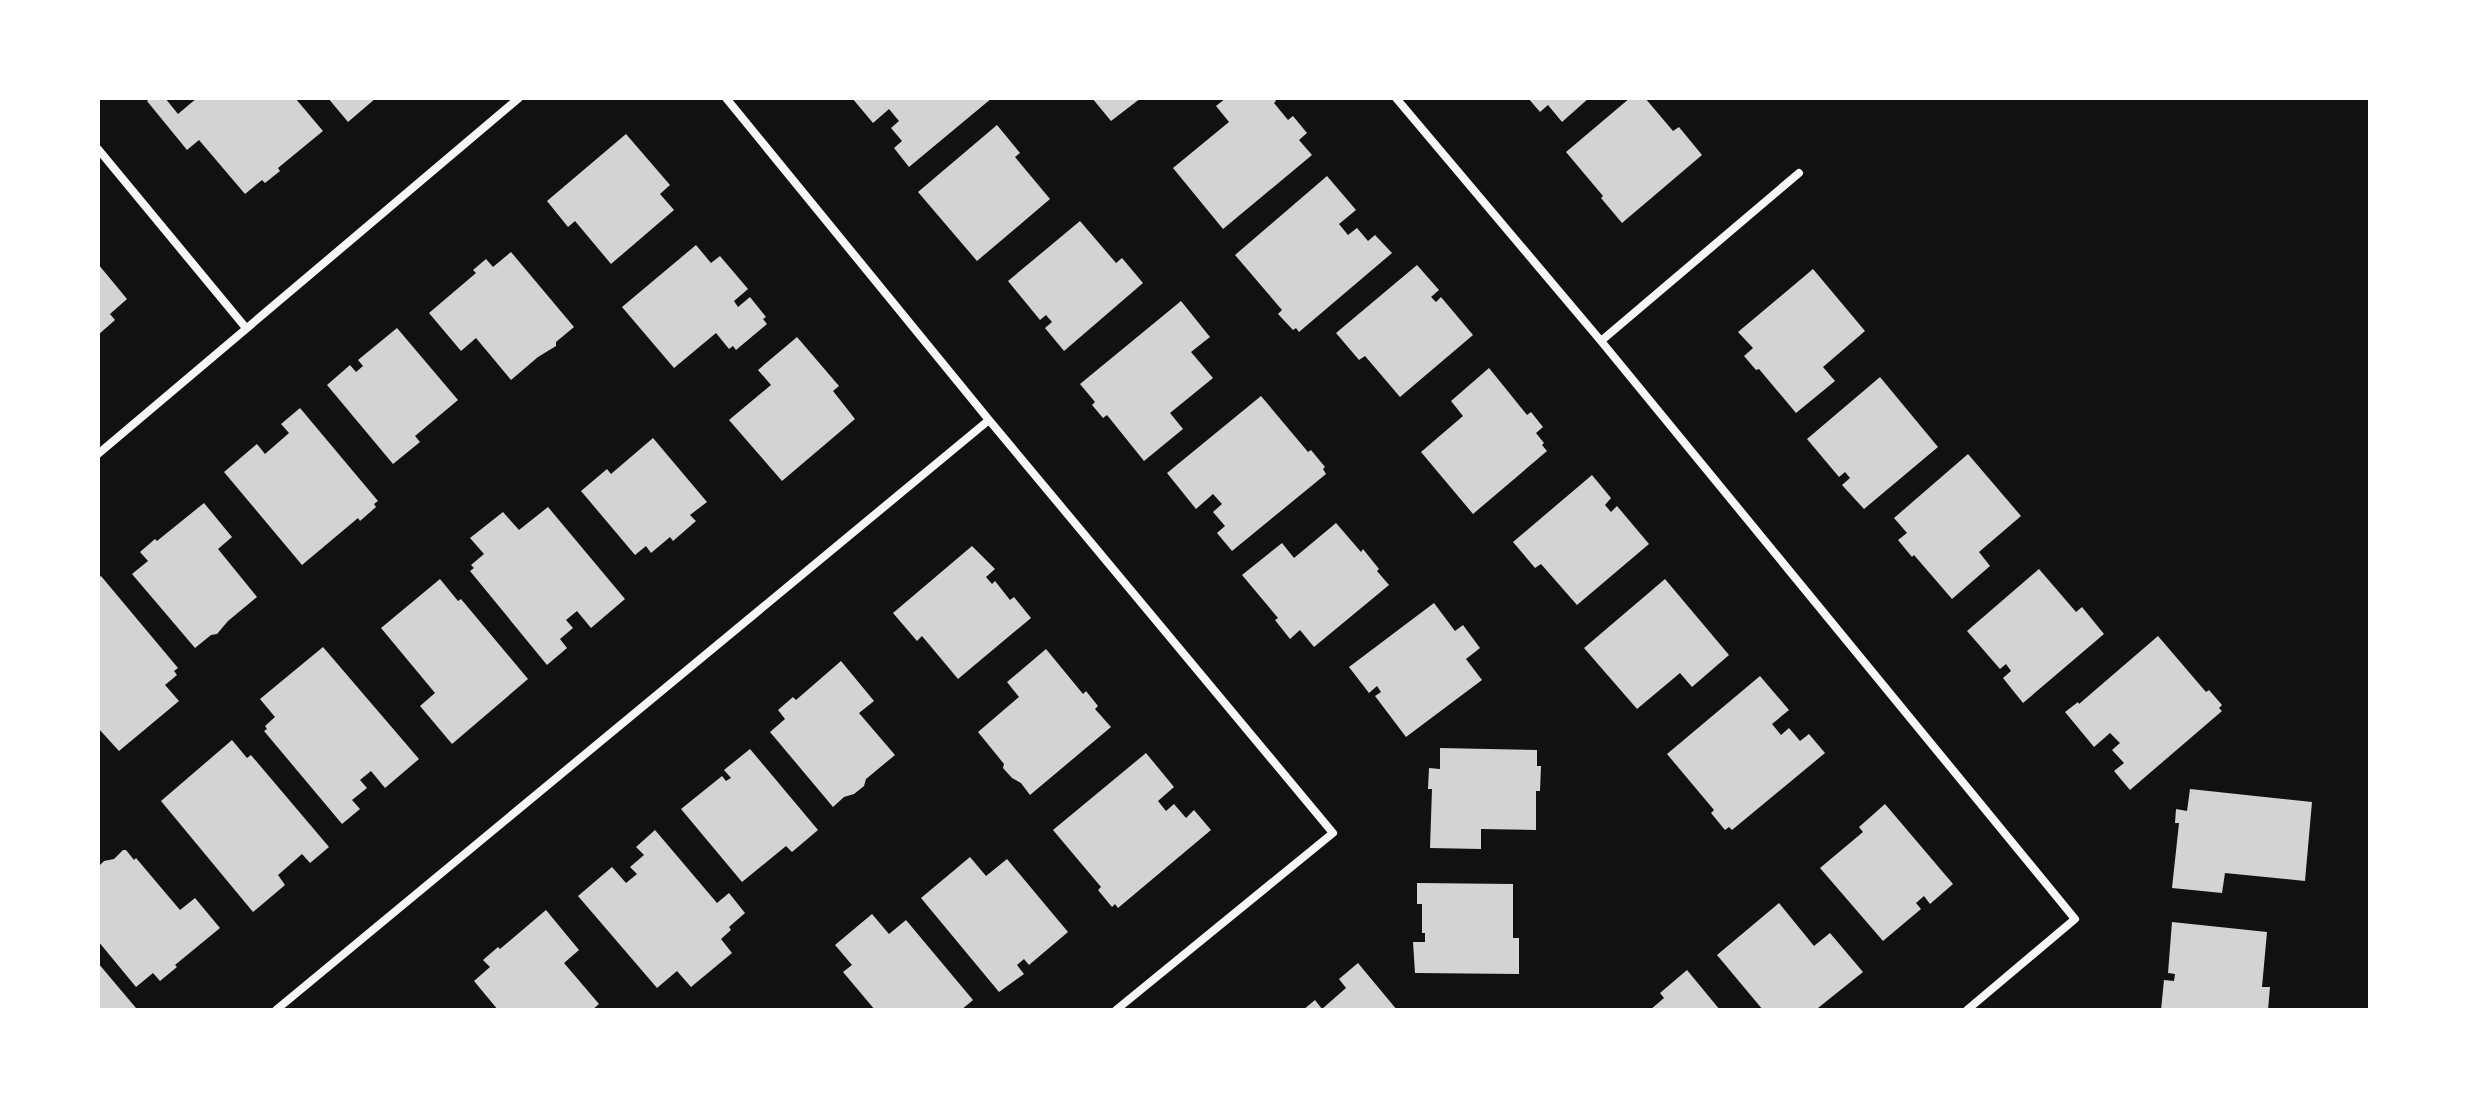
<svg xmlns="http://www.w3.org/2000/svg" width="2468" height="1108" viewBox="0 0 2468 1108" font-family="'Alegreya Sans',sans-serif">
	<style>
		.building { fill: #d3d3d3 }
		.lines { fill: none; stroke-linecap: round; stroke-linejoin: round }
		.minor { stroke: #f5f5f5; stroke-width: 8 }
	</style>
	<rect width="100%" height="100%" fill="#111"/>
	<path class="building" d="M151 98H165L178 114 197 98H295L323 131 278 168 280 171 265 183 262 180 245 194 199 140 187 150 147 101Z
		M328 98H376L348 122Z
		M852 98H992L909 167 894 148 902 141 891 128 899 121 889 109 873 123Z
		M1092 98H1141L1111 121Z
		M1226 98H1274L1276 101 1274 103 1288 120 1293 116 1307 133 1299 140 1312 155 1223 229 1173 168 1229 122 1216 106Z
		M1528 98H1589L1562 122 1548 105 1540 112Z
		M1630 98H1645L1673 131 1679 127 1702 155 1622 223 1601 198 1603 196 1566 152Z
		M997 125 1020 153 1015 157 1050 199 977 261 918 192Z
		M626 134 670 185 660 194 674 210 611 264 575 221 568 227 547 201Z
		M1327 176 1356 210 1339 224 1348 235 1357 228 1368 241 1375 235 1392 253 1299 332 1296 328 1293 330 1278 314 1282 310 1235 255Z
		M1080 221 1116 263 1122 258 1143 283 1064 351 1045 328 1052 322 1046 315 1040 320 1008 281Z
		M696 245 711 263 720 256 748 289 734 301 738 307 750 297 766 317 763 319 767 324 736 350 733 346 729 349 716 333 674 368 622 307Z
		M511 252 574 327 556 342V346L538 357 511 380 476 338 461 351 429 313 476 273 473 270 486 259 493 267Z
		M98 264 127 299 110 314 115 320 98 335Z
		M1417 265 1439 290 1431 297 1436 302 1441 297 1473 335 1400 397 1365 356 1359 360 1336 333Z
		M1813 269 1865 331 1823 367 1835 381 1796 413 1759 369 1756 370 1744 356 1753 348 1738 332Z
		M1181 301 1210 337 1191 352 1213 378 1170 413 1183 429 1144 461 1107 415 1103 418 1092 405 1095 402 1080 384Z
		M397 328 458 400 415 436 420 442 393 464 327 385 350 365 356 372 363 366 358 360Z
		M797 337 839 386 833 391 855 419 782 481 729 420 771 385 758 370Z
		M1489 368 1527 415 1531 412 1543 427 1536 433 1544 443 1542 445 1547 451 1473 514 1421 452 1463 416 1451 401Z
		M1880 377 1938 447 1864 509 1842 485 1850 478 1845 472 1839 477 1807 439Z
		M1261 396 1308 452 1311 450 1325 467 1323 469 1326 474 1232 551 1217 533 1225 526 1213 512 1222 504 1213 494 1196 509 1167 473Z
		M300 408 378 501 374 504 376 507 360 521 358 518 302 565 224 472 257 444 265 454 289 433 281 424Z
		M653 438 707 502 690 515 696 521 673 541 670 537 651 553 646 546 635 555 581 491 607 469 611 474Z
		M1968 454 2021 516 1979 552 1990 566 1952 599 1914 555 1912 557 1898 540 1907 533 1894 518Z
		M1592 475 1611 498 1605 505 1611 512 1617 506 1649 544 1577 605 1541 564 1535 568 1513 542Z
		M204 503 232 537 218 549 257 597 228 621 217 634 211 635 195 648 132 574 148 561 140 552 155 539 157 541Z
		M548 507 625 599 591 628 577 611 566 620 573 628 560 639 567 648 547 665 470 571 474 568 471 565 484 554 470 538 503 512 519 530Z
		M1336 523 1361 552 1363 549 1379 569 1377 571 1389 585 1314 647 1300 630 1290 639 1275 620 1278 618 1242 575 1282 543 1294 558Z
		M972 546 995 569 986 577 992 584 995 581 1010 600 1014 597 1031 618 958 679 922 636 917 641 893 613Z
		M2039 569 2076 612 2082 607 2104 634 2023 703 2003 678 2011 671 2006 664 2000 669 1967 631Z
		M101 576 178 668 174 671 177 675 165 685 179 701 119 751 98 728V578Z
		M440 579 458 601 461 599 528 679 452 744 420 706 435 693 381 628Z
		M1665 579 1729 655 1692 687 1680 673 1637 709 1584 648Z
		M1434 603 1455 631 1463 625 1480 648 1466 659 1482 680 1406 737 1375 696 1381 692 1377 686 1369 693 1349 667Z
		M2158 636 2206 692 2209 690 2222 705 2219 708 2222 711 2130 790 2114 771 2124 763 2112 750 2120 743 2110 733 2094 747 2065 712 2078 702 2079 704Z
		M323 647 419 759 385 788 371 771 360 780 367 788 352 800 360 809 342 824 264 731 267 729 265 726 275 717 260 699Z
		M1046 649 1083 694 1086 691 1098 706 1095 709 1111 727 1030 795 1021 783 1012 778 1003 768 1004 764 978 732 1019 697 1007 682Z
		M841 661 874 701 859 713 895 755 866 779 864 786 854 794 844 797 833 807 770 732 785 719 778 710 793 697 796 700Z
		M1760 676 1789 710 1772 724 1781 735 1789 728 1800 741 1809 734 1825 753 1732 830 1729 827 1725 830 1711 813 1714 810 1667 754Z
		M232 740 247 758 251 755 329 847 310 863 302 854 278 875 285 885 253 912 161 801Z
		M1440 748 1537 750V766H1541L1540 791H1536V830L1481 829V849L1430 848 1432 789H1428L1429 768 1440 769Z
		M750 749 818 830 792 852 786 846 742 882 681 809 722 776 726 781 731 778 724 770Z
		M1146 753 1174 787 1158 801 1166 811 1174 804 1186 818 1194 810 1211 830 1118 908 1115 904 1112 907 1098 890 1101 887 1053 830Z
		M2190 789 2312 802 2305 881 2225 873 2222 893 2172 888 2179 823H2175L2176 809 2187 811Z
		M1885 804 1953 884 1930 904 1924 896 1916 903 1921 909 1883 941 1820 868 1863 832 1859 827Z
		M655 830 717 903 729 893 745 913 729 927 731 930 721 939 732 953 691 987 677 971 657 988 578 896 612 867 626 883 637 874 630 867 644 855 636 847Z
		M123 850H126L134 860 136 858 180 910 195 898 220 928 175 965 177 967 160 981 153 973 136 987 98 941V867L104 861 114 859Z
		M970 857 986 876 1007 859 1068 932 1029 965 1024 959 1017 965 1024 974 999 992 921 898Z
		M1417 883 1513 884V938H1519V974L1415 973 1413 942H1425V933H1422V904H1417Z
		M1779 903 1814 946 1830 933 1863 972 1818 1008 1820 1010H1763L1717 955Z
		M546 910 579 950 564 963 599 1004 592 1010H498L474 981 490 967 483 960 498 947 500 949Z
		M872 914 889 934 906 920 973 1000 961 1010H875L843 972 852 965 835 945Z
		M2172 922 2267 932 2262 987H2270L2268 1010H2161L2164 980 2174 981 2175 974 2168 973Z
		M98 963 136 1008 134 1010H98Z
		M1358 963 1397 1010H1303L1315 1000 1322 1009 1346 988 1339 979Z
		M1687 970 1720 1010H1650L1664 998 1660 993Z"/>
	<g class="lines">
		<path class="minor" d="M726 98 989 420 1333 833 1116 1010
			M1396 98 1601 341 2075 919 1967 1010
			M98 149 246 328
			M1601 341 1799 173
			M98 454 519 98
			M276 1010 989 420"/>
	</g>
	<rect width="2468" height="1108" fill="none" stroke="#ffffff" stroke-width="200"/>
</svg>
